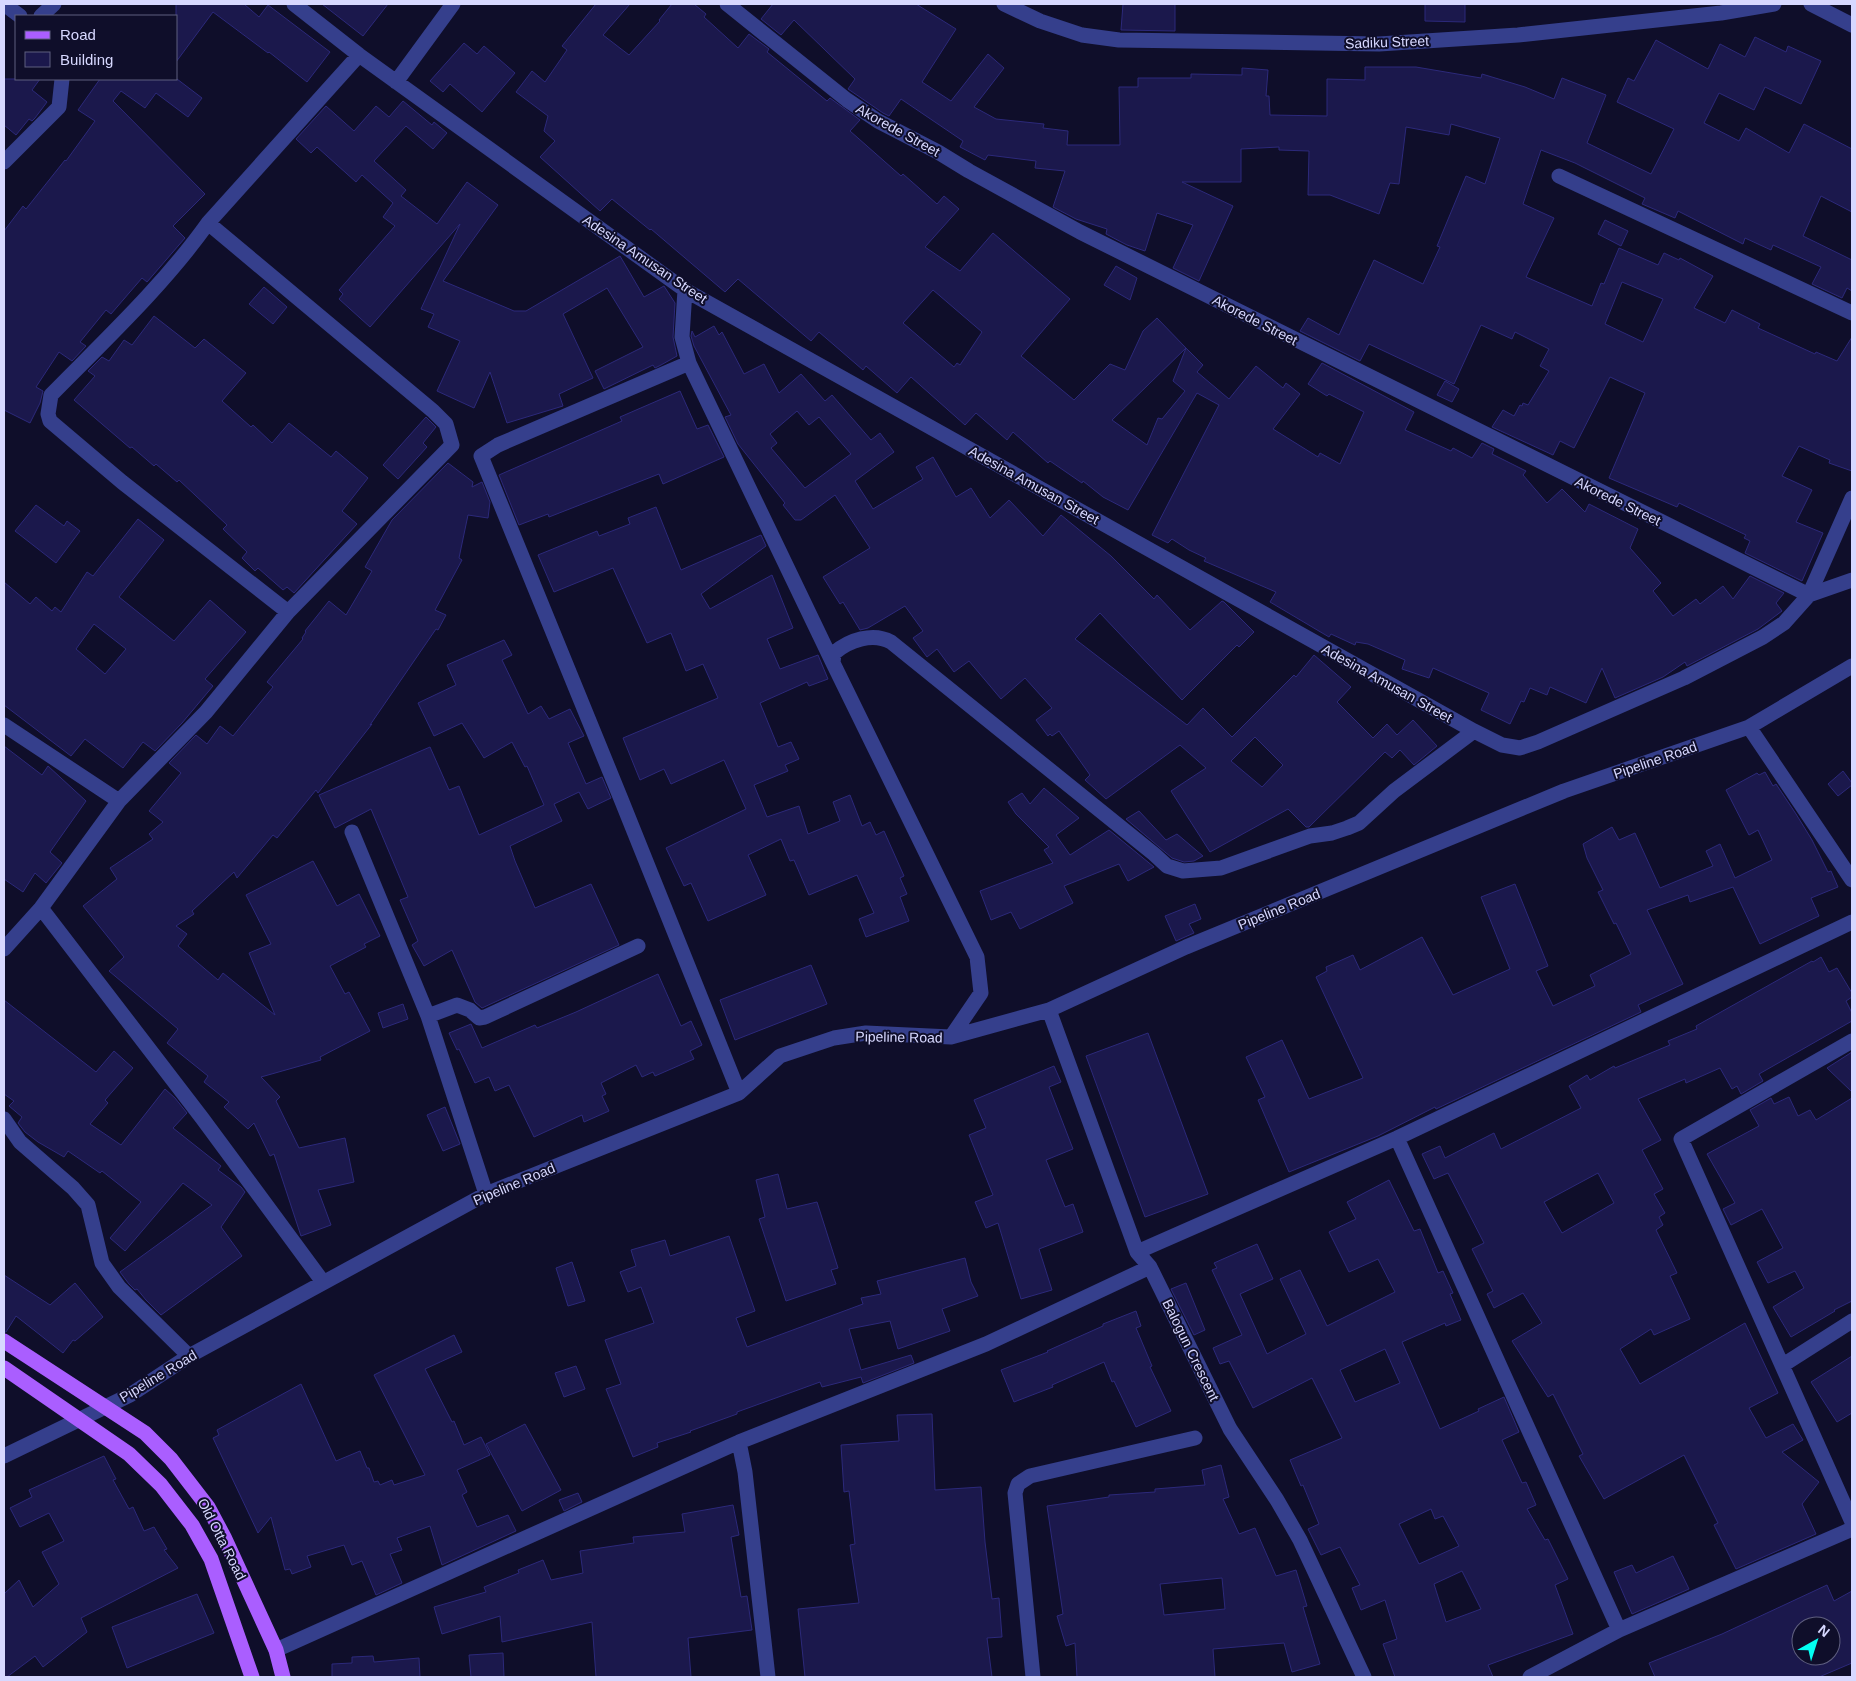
<svg xmlns="http://www.w3.org/2000/svg" width="1856" height="1681" viewBox="0 0 1856 1681" font-family="Arial,sans-serif">
	<style>
		.building { fill: #1b184c; stroke: #2c297a; fill-rule: evenodd }
		.lines { fill: none; stroke-linecap: round; stroke-linejoin: round }
		.minor { stroke: #353f8c; stroke-width: 15 }
		.major { stroke: #aa5eff; stroke-width: 15 }
		.labels { text-anchor: middle; stroke-width: 4; stroke-linejoin: round; paint-order: stroke }
		.street-label { font-size: 14px; fill: #d7d8ff; stroke: #0f0e2a }
	</style>
	<rect width="100%" height="100%" fill="#0f0e2a"/>
	<path class="building" d="M176 4H244L259 17 268 5 330 52 307 82 269 52 268 53 213 12 176 62Z
		M322 4H388L363 36Z
		M596 4H630L603 35 629 55 660 21 659 20 672 4H694L706 14 704 17 738 48 749 34 769 49 767 52 827 101 830 98 860 120 850 131 901 176 903 174 937 204 944 196 959 209 925 247 960 271 993 233 1070 299 1021 356 1074 400 1110 364 1125 370 1143 331 1157 318 1186 348 1112 420 1147 445 1158 418 1162 419 1185 391 1173 381 1186 348 1203 365 1197 372 1229 399 1256 366 1283 388 1286 383 1300 394 1273 429 1318 457 1320 453 1340 464 1364 412 1329 394 1327 396 1308 384 1322 363 1414 412 1405 430 1451 451 1453 448 1472 458 1482 443 1494 449 1492 454 1526 471 1523 475 1547 503 1562 489 1585 512 1589 504 1638 529 1630 548 1661 583 1653 591 1673 616 1696 599 1700 604 1723 586 1733 599 1750 576 1784 593 1776 603 1782 611 1758 629 1687 666 1685 662 1663 677 1615 698 1602 668 1586 703 1550 687 1547 695 1530 688 1524 702 1521 701 1510 724 1481 710 1489 693 1433 668 1429 678 1402 669 1405 660 1368 644 1356 642 1355 645 1331 634 1329 637 1270 602 1276 592 1204 561 1206 558 1189 550 1172 539 1168 543 1152 535 1219 405 1197 393 1128 510 1103 497 1083 481 1082 483 1050 461 1048 463 1013 432 1007 440 976 413 965 425 911 377 897 393 866 366 863 370 819 332 811 341 738 279 725 292 651 229 650 230 612 199 600 211 540 157 555 141 544 131 548 116 516 92 532 71 545 82 567 50 562 46ZM933 290 982 332 960 365 957 363 954 367 903 323Z
		M773 4H916L956 29 922 82 951 101 988 54 1004 68 974 107 996 119 1044 124 1043 128 1068 131 1067 145H1120L1119 87H1138V78H1191V74L1242 75V68L1268 70 1266 96H1269L1270 115 1327 116V79L1365 80V67H1416L1481 78 1482 74 1525 87 1554 99 1562 78 1606 95 1587 143 1651 174 1674 129 1617 102 1628 78 1634 81 1656 40 1708 69 1720 44 1745 57 1755 37 1786 52 1788 46 1821 61 1801 104 1765 87 1754 110 1719 93 1704 123 1739 141 1746 128 1789 153 1804 124 1852 149V212L1821 196 1803 236 1852 260V291L1847 288 1842 298 1812 284 1821 267 1773 245 1771 250 1745 238 1743 244 1678 211 1675 218 1642 204 1645 198 1575 163 1541 150 1523 204 1554 218 1526 277 1592 306 1601 283 1604 284 1619 248 1658 265 1664 253 1679 260 1680 258 1713 276 1694 308 1725 323 1732 310 1760 324 1758 328 1815 354 1816 352 1837 361 1852 337V471L1829 463 1830 460 1799 446 1782 476 1812 490 1796 522 1823 533 1802 581 1745 553 1750 541 1744 538 1746 535 1679 503 1677 507 1609 478 1645 393 1610 377 1574 448 1560 441 1553 455 1492 427 1503 410 1514 416 1520 405 1522 406 1523 403 1528 405 1549 371 1540 366 1549 349 1515 332 1512 339 1481 325 1454 384 1369 344 1360 361 1300 331 1308 318 1339 335 1374 260 1423 284 1440 247 1437 246 1466 176 1485 184 1500 138 1451 124 1449 135 1406 127 1399 184 1390 183 1379 214 1330 195H1308L1309 151 1279 150V147L1241 149V182H1182L1233 206 1199 281 1173 268 1193 225 1157 213 1145 251 1127 245 1106 234 1107 229 1076 219 1053 207 1065 171 1035 168 1036 161 988 155 985 160 960 147 963 141 901 99 889 116 883 113 848 89 855 79 794 20 781 35 761 19ZM1622 282 1663 299 1643 342 1605 324Z
		M1123 4H1175V31L1121 30Z
		M1425 4H1465V22L1425 21Z
		M464 43 477 54 484 46 515 73 482 112 450 84 443 92 430 81Z
		M4 79H40L32 90 47 102 35 118 32 121 29 119 16 135 4 125Z
		M100 79H177L202 98 188 117 156 93 145 108 121 91 113 101 205 194 173 226 185 238 147 282 142 278 111 314 106 310 80 342 86 346 72 361 59 352 36 387 43 391 40 403 30 423 4 410V231L23 206 26 209 65 160 66 161 95 121 78 110Z
		M403 101 432 125 434 122 447 133 433 149 406 126 374 161 406 190 401 196 437 224 467 182 498 205 443 281 514 311H526L620 256 644 297 664 286 675 303 673 337 677 356 661 365 655 368 653 365 604 389 595 371 643 347 607 288 563 314 593 378 559 394 563 406 507 423 490 372 474 408 437 391 460 341 428 327 434 314 421 309 460 224 370 327 339 299 343 294 339 290 395 226 383 217 393 203 362 175 356 182 317 147 311 153 296 139 326 106 354 131 376 106 389 117Z
		M1605 220 1628 231 1621 246 1598 234Z
		M1116 266 1137 278 1130 300 1104 285Z
		M264 287 287 307 273 324 249 304Z
		M154 316 195 348 204 339 246 373 222 401 251 427 253 425 272 443 289 423 331 457 336 451 368 478 342 511 357 524 294 593 287 587 283 590 258 568 255 571 242 558 247 552 223 529 227 525 179 480 177 482 156 464 154 466 132 447 130 448 74 400 95 376 88 371 102 357 109 361 124 340 132 345Z
		M714 326 719 335 722 332 744 374 764 364 779 393 801 374 825 401 832 395 871 440 880 433 894 452 855 481 873 509 923 479 916 467 933 457 956 497 971 488 990 518 1009 500 1043 536 1061 515 1111 556 1154 599 1157 595 1190 630 1222 601 1224 602 1254 632 1239 647 1237 645 1182 700 1100 613 1075 639 1187 725 1203 708 1232 737 1294 675 1296 677 1314 655 1351 687 1337 702 1373 738 1387 724 1397 735 1413 720 1437 746 1414 765 1400 750 1392 758 1385 752 1309 827H1306L1288 809 1210 852 1171 791 1206 768 1180 745 1106 799 1085 780 1090 775 1059 731 1052 736 1050 734 1048 736 1036 720 1052 708 1025 678 1001 699 969 661 954 672 937 649 927 657 913 638 923 631 905 606 868 628 860 630 843 602 840 604 823 577 870 548 835 495 801 520H795L783 505 785 503 738 444 725 417 731 415 694 346 691 336 692 331 695 337ZM797 411 809 425 819 417 851 454 805 488 771 448 777 443 770 434ZM1255 737 1283 765 1262 787 1231 761Z
		M1445 381 1459 389 1452 402 1437 395Z
		M680 391 697 429 708 425 724 457 663 484 659 474 549 517 548 514 519 525 499 475 622 421 620 417Z
		M426 417 436 427 423 443 427 447 398 479 383 465Z
		M448 463 473 482 472 487 482 482 490 502 488 518 468 515 459 558 462 560 435 610 446 615 438 630 436 629 370 725 372 724 318 793 316 790 277 838 273 835 237 878 234 872 192 911 194 914 176 926 187 934 178 946 218 980 223 973 275 1015 249 953 271 944 246 895 313 861 337 906 359 894 380 936 364 944 366 947 330 966 345 994 349 992 370 1031 320 1057 321 1060 261 1077 280 1097 276 1101 299 1148 345 1138 354 1182 318 1190 331 1225 301 1236 274 1154 270 1156 254 1123 248 1129 224 1107 229 1102 204 1082 208 1076 167 1043 178 1029 109 971 124 957 83 906 117 879 110 868 153 839 149 834 163 822 149 811 181 773 169 763 196 735 207 744 220 726 233 736 273 687 267 682 303 639 302 638 306 632 305 631 329 601 346 615 372 571 365 567 392 520Z
		M36 505 64 526 67 521 80 531 56 563 15 531Z
		M656 507 681 570 761 535 766 546 701 594 710 609 772 575 793 628 767 639 780 669 818 655 828 679 809 686 807 682 760 703 778 747 791 742 799 759 785 765 788 771 754 785 767 817 799 806 808 834 840 821 833 802 850 795 862 826 870 822 876 835 884 831 904 876 900 878 907 894 900 897 909 921 866 937 859 919 874 913 857 875 809 895 794 860 790 861 781 839 748 855 766 895 708 921 691 883 684 886 666 848 746 809 724 760 671 784 664 769 640 780 623 738 718 698 703 664 686 671 671 633 647 643 613 568 554 592 538 555 597 531 599 536 630 524 628 518Z
		M138 519 164 540 119 597 174 641 210 600 246 632 205 679 213 686 182 723 155 751 143 742 123 768 85 739 71 756 4 705V582L30 604 36 597 52 611 55 607 61 612 87 572 93 576ZM94 624 126 649 105 674 76 649Z
		M504 640 512 655 502 660 528 714 541 706 549 719 570 709 584 736 568 743 586 784 602 777 611 798 588 809 579 792 554 804 562 821 510 846 515 861 535 908 591 884 619 945 482 1008 475 1002 452 950 424 966 412 945 418 941 400 900 408 897 371 809 335 828 319 795 430 747 449 790 459 786 479 835 544 805 527 766 525 767 512 742 484 758 462 723 434 736 418 703 456 685 447 665Z
		M4 746 42 775 48 766 86 801 50 852 62 863 46 883 35 873 23 892 4 879Z
		M1843 771 1852 783V785L1838 796 1828 784Z
		M1765 772 1773 786 1776 784 1796 814 1812 840 1828 872 1831 871 1838 887 1811 898 1819 916 1760 944 1733 887 1690 902 1688 895 1647 910 1683 984 1638 1005 1641 1012 1436 1109 1435 1107 1378 1136 1289 1172 1258 1100 1265 1097 1246 1057 1282 1040 1309 1099 1363 1078 1316 977 1327 971 1326 967 1353 955 1360 970 1422 937 1453 995 1510 969 1481 897 1515 884 1548 966 1536 971 1553 1006 1595 986 1590 975 1631 954 1616 923 1614 924 1598 892 1603 890 1587 858 1583 844 1612 827 1619 840 1635 833 1660 888 1713 866 1706 851 1720 844 1735 878 1772 860 1758 830 1749 835 1726 790 1757 773 1759 775Z
		M1044 788 1079 818 1056 835 1070 855 1109 830 1154 867 1128 881 1119 864 1064 886 1073 903 1020 929 1011 912 991 920 980 891 1053 863 1044 850 1049 847 1016 814 1008 802 1022 793 1030 804Z
		M1139 811 1166 840 1177 834 1203 856 1194 861 1184 862 1172 858 1126 819Z
		M1195 904 1201 919 1189 924 1194 933 1176 941 1165 916Z
		M1821 957 1829 972 1837 968 1852 993V997L1846 1001 1852 1013V1021L1759 1074 1763 1081 1741 1094 1737 1086 1732 1089 1720 1068 1686 1083 1685 1079 1638 1099 1661 1140 1642 1150 1663 1189 1654 1194 1665 1213 1659 1217 1663 1225 1656 1230 1677 1273 1670 1276 1690 1319 1654 1335 1651 1329 1620 1349 1640 1384 1745 1323 1778 1393 1749 1408 1766 1438 1793 1424 1803 1440 1782 1452 1819 1482 1802 1504 1816 1534 1736 1569 1714 1525 1718 1523 1684 1455 1604 1499 1579 1456 1583 1454 1553 1394 1548 1397 1512 1341 1542 1323 1523 1293 1494 1308 1487 1294 1493 1291 1472 1249 1484 1243 1448 1173 1434 1179 1422 1154 1440 1146 1445 1158 1494 1133 1501 1149 1581 1108 1569 1086 1587 1075 1590 1080 1614 1066 1615 1068 1670 1045 1668 1041 1697 1029 1696 1026 1812 961 1813 962ZM1598 1173 1614 1203 1562 1233 1544 1202Z
		M811 965 827 1004 735 1040 720 1000Z
		M658 974 681 1026 691 1021 702 1045 690 1051 694 1059 655 1076 653 1072 642 1077 636 1065 601 1083 606 1094 602 1096 609 1111 584 1122 582 1115 534 1137 509 1085 495 1091 489 1077 475 1083 459 1049 457 1050 449 1033 471 1024 482 1048 535 1025 537 1028 576 1012Z
		M4 1000 96 1072 114 1051 133 1068 105 1100 108 1103 90 1124 121 1145 165 1089 175 1098 187 1113 173 1128 221 1166 218 1170 241 1187 245 1192 221 1227 242 1256 161 1315 146 1300 137 1289 135 1290 129 1284 120 1272 212 1205 183 1183 125 1251 110 1238 141 1202 102 1171 100 1173 68 1151 64 1157 38 1142 25 1132 18 1123 22 1117 9 1106 14 1101 4 1094Z
		M403 1004 408 1019 383 1028 378 1013Z
		M1148 1033 1208 1194 1145 1217 1086 1056Z
		M1852 1052V1092L1827 1068Z
		M1054 1066 1061 1082 1049 1087 1073 1149 1046 1160 1065 1207 1073 1204 1083 1232 1039 1249 1052 1290 1021 1299 998 1223 986 1228 975 1202 993 1195 969 1135 986 1128 974 1100Z
		M1789 1097 1798 1116 1810 1110 1816 1120 1852 1098V1301L1834 1310 1835 1311 1791 1337 1773 1307 1804 1288 1795 1271 1768 1283 1757 1262 1783 1248 1762 1209 1731 1225 1723 1209 1735 1203 1707 1154 1759 1126 1750 1110 1771 1098 1774 1104Z
		M445 1107 460 1144 443 1151 427 1115Z
		M778 1174 787 1209 817 1202 838 1268 831 1270 836 1284 786 1301 759 1219 765 1217 756 1180Z
		M1389 1180 1414 1231 1420 1229 1438 1273 1443 1271 1453 1293 1450 1294 1461 1320 1446 1326 1445 1323 1402 1342 1440 1429 1479 1411 1478 1409 1504 1397 1519 1432 1502 1440 1522 1483 1526 1482 1536 1505 1527 1509 1545 1540 1548 1539 1568 1579 1555 1585 1573 1634 1488 1665 1493 1677H1395L1383 1644 1397 1639 1385 1600 1361 1610 1352 1588 1360 1585 1340 1547 1321 1555 1308 1529 1319 1524 1303 1485 1301 1486 1290 1460 1342 1438 1312 1378 1253 1408 1229 1361 1220 1364 1213 1348 1242 1335 1212 1270 1217 1268 1214 1263 1257 1244 1273 1279 1240 1294 1267 1354 1306 1334 1280 1279 1300 1270 1327 1326 1395 1292 1378 1259 1349 1272 1329 1232 1356 1219 1347 1202ZM1385 1349 1400 1383 1355 1402 1340 1370ZM1431 1509 1435 1519 1443 1516 1459 1546 1419 1564 1399 1524ZM1462 1571 1481 1609 1446 1622 1434 1584Z
		M729 1236 755 1311 736 1318 747 1347 863 1304 861 1298 881 1294 877 1281 965 1258 971 1282 978 1296 942 1309 950 1331 898 1349 890 1321 849 1329 861 1370 911 1355 914 1363 863 1383 861 1377 822 1387 820 1382 737 1412V1414L690 1431 691 1432 657 1443 658 1447 633 1457 606 1389 621 1384 605 1340 654 1323 641 1287 628 1292 620 1272 636 1266 631 1250 665 1240 670 1256Z
		M572 1262 585 1301 568 1306 556 1268Z
		M4 1275 50 1305 75 1283 103 1317 75 1341 73 1340 63 1353 16 1316 6 1332H4Z
		M1186 1283 1205 1330 1194 1335 1171 1289Z
		M1136 1311 1141 1326 1136 1328 1152 1366 1150 1367 1171 1411 1136 1427 1114 1381 1112 1382 1104 1362 1052 1385 1053 1387 1014 1402 1001 1370 1048 1352 1047 1351 1103 1326V1324Z
		M454 1335 462 1352 425 1369 452 1422 454 1421 464 1445 481 1437 490 1455 457 1470 467 1492 462 1495 477 1527 508 1515 516 1531 442 1565 430 1526 397 1538 402 1550 390 1554 402 1583 376 1595 362 1561 352 1565 344 1545 307 1556 311 1567 292 1574 290 1569 285 1570 271 1517 258 1533 213 1438 219 1435 217 1430 301 1384 336 1461 360 1451 367 1468H369L374 1482 378 1481 380 1485 392 1480 394 1485 425 1475 374 1375Z
		M1852 1356V1413L1837 1422 1811 1382Z
		M576 1366 585 1389 564 1397 555 1373Z
		M932 1414 935 1490 981 1487 985 1542 992 1599 999 1598 1002 1637 987 1638 992 1677H805L798 1609 859 1603 850 1545 855 1544 849 1491 844 1492 841 1445 899 1441 897 1415Z
		M525 1424 561 1490 522 1511 486 1444Z
		M104 1456 116 1479 113 1480 129 1509 133 1507 144 1531 154 1527 167 1549 164 1550 178 1568 81 1618 87 1632 43 1667 35 1656 7 1677H4V1594L19 1580 33 1607 59 1584 42 1552 64 1541 49 1513 20 1527 10 1508 32 1497 29 1490Z
		M1221 1465 1229 1497 1223 1499 1239 1534 1255 1528 1276 1576 1296 1570 1307 1606 1303 1607 1320 1664 1292 1672 1284 1643 1213 1649 1215 1677H1077L1075 1643 1066 1646 1057 1616 1063 1614 1047 1506 1109 1497V1495L1155 1492V1489L1205 1485 1202 1470ZM1222 1578 1225 1609 1164 1615 1160 1584Z
		M578 1493 582 1502 564 1511 559 1500Z
		M733 1505 739 1535 731 1537 741 1597 747 1596 752 1630 688 1638 691 1677H596L592 1622 502 1642 500 1616 442 1634 434 1607 486 1592 484 1587 519 1573 518 1570 543 1560 551 1580 583 1573 580 1551 634 1543 633 1537 685 1532 682 1514Z
		M1673 1556 1689 1589 1632 1614 1614 1572 1632 1565 1636 1573Z
		M1827 1585 1834 1601 1852 1591V1663L1819 1677H1655L1649 1663 1722 1634ZM1801 1626H1831V1656H1801Z
		M197 1594 214 1633 127 1668 112 1627Z
		M503 1653 504 1677H471L469 1655Z
		M373 1656 374 1662 419 1658 420 1677H332V1664L352 1663V1657Z"/>
	<g class="lines">
		<path class="minor" d="M4 4 20 16
			M294 4 359 55 685 290 1474 731 1502 745 1520 748 1538 742 1684 678 1763 637 1784 623 1809 595 1852 498
			M727 4 847 100 878 121 938 152 969 171 1080 232 1809 595
			M1004 4 1040 21 1082 35 1119 40 1379 44 1518 35 1721 13 1774 4
			M1811 4 1852 25
			M41 16 54 4
			M396 82 453 4
			M4 162 59 107 62 79
			M1559 176 1852 313
			M685 290 682 337 689 363 833 663 977 957 981 993 951 1037
			M689 363 498 445 481 456 621 799 739 1093
			M1809 595 1852 580
			M288 612 122 482 50 421 48 414 51 395C105 340 163 286 208 223L359 55
			M833 663 834 653C849 640 873 632 891 642L1154 854 1167 866 1183 871 1221 868 1310 836 1332 833 1347 828 1359 823 1394 791 1474 731
			M4 725 119 801
			M1749 727 1852 880
			M352 832 428 1016 486 1194
			M41 908 202 1118 323 1282
			M4 949 41 908 119 801 206 712 288 612 452 445 446 424 433 411 208 223
			M1049 1010 1137 1252 1150 1267 1230 1429 1277 1500 1300 1540 1364 1677
			M428 1016 457 1005 470 1010 479 1018 485 1017 638 946
			M1852 1041 1681 1139 1852 1522
			M4 1119 20 1142 73 1188 88 1205 102 1263 119 1287 189 1356
			M1397 1138 1619 1630
			M1137 1252 1397 1138 1852 922
			M1783 1365 1852 1321
			M739 1442 745 1472 768 1677
			M4 1456 130 1395 189 1356 486 1194 739 1093 780 1056 834 1038 866 1033 951 1037 1049 1010 1186 947 1564 791 1749 727 1852 666
			M276 1650 739 1442 986 1344 1150 1267
			M1033 1677 1015 1493 1018 1484 1030 1476 1195 1438
			M1530 1677 1619 1630 1852 1529"/>
		<path class="major" d="M4 1341 145 1433 171 1459 208 1507 224 1537 276 1650 283 1677
			M4 1368 129 1454 161 1485 192 1525 211 1559 252 1677"/>
	</g>
	<g class="labels">
		<g class="street-label">
			<text transform="translate(1387 42) rotate(-2)" y="5">Sadiku Street</text>
			<text transform="translate(898 130) rotate(29)" y="5">Akorede Street</text>
			<text transform="translate(645 259) rotate(34)" y="5">Adesina Amusan Street</text>
			<text transform="translate(1255 320) rotate(27)" y="5">Akorede Street</text>
			<text transform="translate(1034 485) rotate(29)" y="5">Adesina Amusan Street</text>
			<text transform="translate(1618 501) rotate(26)" y="5">Akorede Street</text>
			<text transform="translate(1387 683) rotate(29)" y="5">Adesina Amusan Street</text>
			<text transform="translate(1655 760) rotate(-19)" y="5">Pipeline Road</text>
			<text transform="translate(1279 909) rotate(-22)" y="5">Pipeline Road</text>
			<text transform="translate(899 1037) rotate(1)" y="5">Pipeline Road</text>
			<text transform="translate(514 1184) rotate(-23)" y="5">Pipeline Road</text>
			<text transform="translate(1191 1350) rotate(64)" y="5">Balogun Crescent</text>
			<text transform="translate(158 1376) rotate(-31)" y="5">Pipeline Road</text>
			<text transform="translate(222 1539) rotate(63)" y="5">Old Otta Road</text>
		</g>
	</g>
	<rect width="1856" height="1681" fill="none" stroke="#d7d8ff" stroke-width="10"/>
	<rect x="15" y="15" width="162" height="65" fill="#0f0e2a" stroke="#5f5f7f"/>
	<rect x="25" y="31" width="25" height="8" fill="#aa5eff" stroke="#5f5f7f"/>
	<text x="60" y="40" font-size="15" fill="#d7d8ff">Road</text>
	<rect x="25" y="52" width="25" height="15" fill="#1b184c" stroke="#5f5f7f"/>
	<text x="60" y="65" font-size="15" fill="#d7d8ff">Building</text>
	<g transform="translate(1816 1641) rotate(39)"><circle r="24" fill="#0f0e2a" stroke="#5f5f7f"/>
	<path d="M0-4L9 19L0 12L-9 19Z" fill="#03fff2"/>
	<text y="-8" font-size="14" font-weight="bold" text-anchor="middle" fill="#d7d8ff">N</text>
	</g>
</svg>
